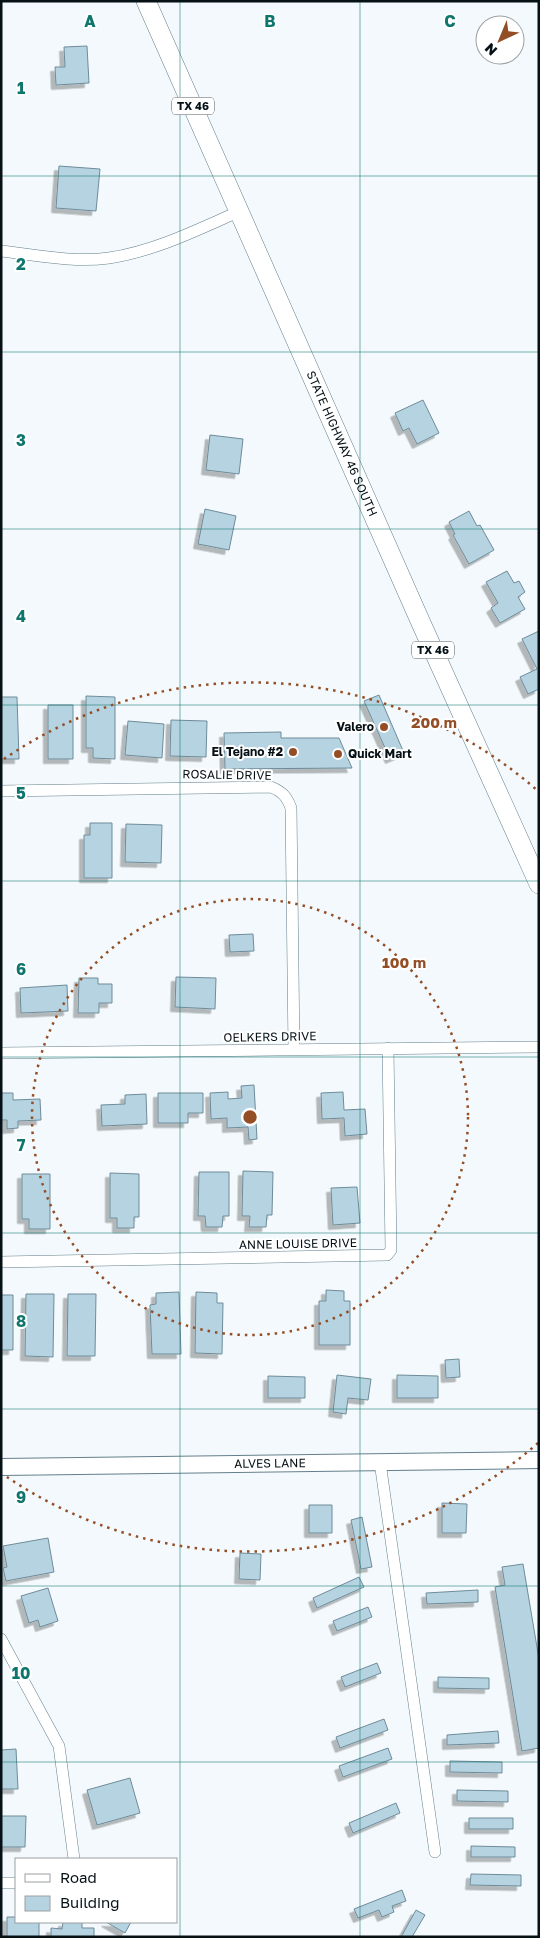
<svg xmlns="http://www.w3.org/2000/svg" width="540" height="1938" viewBox="0 0 540 1938" font-family="'Golos Text',sans-serif">
	<style>
		.building { fill: #b5d3e1; stroke: #6f8b99; filter: url(#shadow) }
		.lines { fill: none; stroke-linecap: round; stroke-linejoin: round }
		.street-casing { stroke: #637f8c; stroke-width: 12 }
		.secondary-casing { stroke: #637f8c; stroke-width: 18 }
		.primary-casing { stroke: #637f8c; stroke-width: 20 }
		.street { stroke: #fff; stroke-width: 11 }
		.secondary { stroke: #fff; stroke-width: 16 }
		.primary { stroke: #fff; stroke-width: 19 }
		.grid { fill: none; stroke: #0f766e; stroke-width: 1; stroke-opacity: 0.55 }
		.ring { fill: none; stroke: #944e26; stroke-width: 2.5; stroke-dasharray: 2.5 5 }
		.poi-dot { fill: #944e26; stroke: #fff; stroke-width: 2 }
		.labels { text-anchor: middle; stroke-width: 4; stroke-linejoin: round; paint-order: stroke }
		.shield { fill: #fff; stroke: #51585c; stroke-width: 1 }
		.shield-label { font-size: 11px; font-weight: bold; fill: #061116 }
		.street-label { font-size: 12px; fill: #061116; stroke: #fff }
		.poi-label { font-size: 12px; font-weight: bold; fill: #061116; stroke: #fff; text-anchor: end }
		.grid-label { font-size: 16px; text-anchor: middle; font-weight: bold; fill: #0f766e; stroke: #fff; stroke-width: 4; stroke-linejoin: round; paint-order: stroke }
		.centre { fill: #944e26; stroke: #fff; stroke-width: 2.5 }
		.ring-label { font-size: 15px; text-anchor: middle; font-weight: bold; fill: #944e26; stroke: #fff; stroke-width: 4; stroke-linejoin: round; paint-order: stroke }
	</style>
	<defs>
		<filter id="shadow"><feDropShadow dx="-4.5" dy="4.5" stdDeviation="0" flood-color="#0004"/></filter>
	</defs>
	<rect width="100%" height="100%" fill="#f3f9fc"/>
	<path class="building" d="M87 46 89 83 56 85 55 67H65L64 47Z
		M59 166 100 169 96 211 56 208Z
		M423 400 439 433 417 444 409 428 403 431 395 413Z
		M210 435 243 439 239 474 206 470Z
		M205 509 236 516 229 550 198 544Z
		M469 511 477 526 480 525 494 550 469 564 453 535 455 534 449 522Z
		M507 571 514 583 519 581 525 592 518 597 525 609 500 623 491 608 498 603 486 582Z
		M539 631V689L528 694 520 677 537 669 522 639Z
		M379 695 404 753 390 759 364 701Z
		M86 696 115 697V759L93 758V748H86Z
		M1 697H17L19 759H1Z
		M48 705H73V759H48Z
		M171 720 207 721 206 757 170 756Z
		M128 721 164 724 162 758 125 755Z
		M281 732V738H339L352 768 225 769 224 733Z
		M90 823H112V878H84V835H90Z
		M126 824 162 825 161 863 125 862Z
		M253 934 254 951 230 952 229 935Z
		M176 977 216 978 215 1009 175 1007Z
		M79 978H98V984H112V1003H99V1013H78Z
		M67 985 68 1011 21 1013 20 988Z
		M254 1085 257 1139 249 1140 248 1127 227 1128V1118L211 1119 210 1093 228 1092V1099L242 1098 241 1086Z
		M343 1092 344 1110 365 1109 367 1134 345 1136 344 1118 322 1119 321 1093Z
		M1 1093H13V1100L40 1099 41 1120 18 1121V1128L7 1129V1120H1Z
		M158 1093H203V1113H188V1123H158Z
		M146 1094 147 1124 102 1126 101 1105 125 1104V1095Z
		M243 1171 273 1172 272 1215H267L266 1227H249L250 1216H242Z
		M199 1172H229V1216H223L222 1227H206L205 1216H198Z
		M110 1173 139 1174V1217H134V1228H117V1218H110Z
		M22 1174H50V1229H29V1219H22Z
		M357 1187 360 1223 333 1225 331 1188Z
		M326 1290 344 1291V1301H350V1345H319V1301H326Z
		M179 1292 181 1354H152L150 1305 156 1304V1293Z
		M196 1292 217 1293V1303H223L222 1354 195 1353Z
		M26 1294H54L53 1357 25 1356Z
		M68 1294H96L95 1356H67Z
		M1 1295H13V1350H1Z
		M459 1359 460 1377 446 1378 445 1360Z
		M337 1375 371 1379 368 1400 348 1398 346 1414 333 1412Z
		M397 1375 438 1376V1398H397Z
		M268 1376 305 1377V1398H268Z
		M442 1503 467 1504 466 1533H442Z
		M309 1505H332V1533H309Z
		M362 1517 372 1567 361 1569 351 1520Z
		M48 1538 54 1572 6 1581 3 1568 7 1567 3 1546Z
		M240 1553 261 1554 260 1580 239 1579Z
		M523 1564 539 1659V1748L522 1751 495 1587 505 1585 502 1567Z
		M359 1577 364 1587 317 1608 313 1598Z
		M48 1588 58 1621 40 1627 38 1620 29 1623 21 1596Z
		M478 1590V1602L427 1604 426 1593Z
		M368 1607 372 1617 337 1631 333 1621Z
		M377 1663 381 1673 345 1687 341 1677Z
		M438 1677 489 1678V1689L438 1688Z
		M384 1719 388 1730 340 1748 336 1737Z
		M498 1731 499 1743 447 1745V1735Z
		M388 1748 392 1759 343 1777 339 1766Z
		M16 1749 18 1789H1V1750Z
		M450 1761 502 1762V1773L450 1772Z
		M130 1778 140 1813 97 1825 87 1790Z
		M457 1790 508 1791V1802L457 1801Z
		M396 1803 400 1813 353 1833 349 1823Z
		M1 1816H26L25 1847H1Z
		M469 1818H513V1829H469Z
		M471 1846 515 1847V1857H471Z
		M471 1874 521 1875V1886L470 1885Z
		M402 1890 406 1901 392 1906 394 1912 382 1917 379 1910 358 1918 354 1909Z
		M416 1910 425 1915 412 1937H401Z
		M7 1917H16V1922H39V1937H7Z
		M63 1922H82V1928H94V1937H51V1928L62 1929Z
		M106 1922H131L125 1933Z"/>
	<g class="lines">
		<defs>
			<path id="street" d="M1 251C37 255 73 263 109 258 155 251 197 230 240 211
				M1 791 271 787C283 792 287 797 291 808L294 1050
				M1 1053 539 1047
				M1 1262 387 1255 391 1250 388 1048
				M380 1462 435 1852
				M1 1639 59 1746 74 1859
				M1 1883H16"/>
			<g id="secondary">
				<path id="s1" d="M1 1467 539 1460"/>
			</g>
			<g id="primary">
				<path id="s2" d="M146 1 421 623 539 884"/>
			</g>
		</defs>
		<use href="#street" class="street-casing"/>
		<use href="#secondary" class="secondary-casing"/>
		<use href="#primary" class="primary-casing"/>
		<use href="#street" class="street"/>
		<use href="#secondary" class="secondary"/>
		<use href="#primary" class="primary"/>
	</g>
	<path class="grid" d="M180 1V1937M360 1V1937M1 176H539M1 352H539M1 529H539M1 705H539M1 881H539M1 1057H539M1 1233H539M1 1409H539M1 1586H539M1 1762H539"/>
	<g class="ring">
		<circle cx="250" cy="1117" r="218"/>
		<path d="M538 1443A435 435 0 0 1 4 1475M4 759A435 435 0 0 1 538 791"/>
	</g>
	<g class="poi-dot">
		<circle cx="384" cy="727" r="5"/>
		<circle cx="293" cy="752" r="5"/>
		<circle cx="338" cy="754" r="5"/>
	</g>
	<g class="labels">
		<g class="shield">
			<rect x="172" y="97.5" width="42" height="17" rx="4"/>
			<rect x="412" y="641.5" width="42" height="17" rx="4"/>
		</g>
		<g class="shield-label">
			<text x="193" y="110">TX 46</text>
			<text x="433" y="654">TX 46</text>
		</g>
		<g class="street-label">
			<text dy="4" stroke="none"><textPath href="#s2" startOffset="484">STATE HIGHWAY 46 SOUTH</textPath></text>
			<text transform="translate(227 775) rotate(1)" y="4">ROSALIE DRIVE</text>
			<text transform="translate(270 1037) rotate(-1)" y="4">OELKERS DRIVE</text>
			<text transform="translate(298 1244) rotate(-1)" y="4">ANNE LOUISE DRIVE</text>
			<text dy="4" stroke="none"><textPath href="#s1" startOffset="269">ALVES LANE</textPath></text>
		</g>
		<g class="poi-label">
			<text x="374" y="731">Valero</text>
			<text x="283" y="756">El Tejano #2</text>
			<text x="348" y="758" text-anchor="start">Quick Mart</text>
		</g>
	</g>
	<g class="grid-label">
		<text x="90" y="27">A</text>
		<text x="270" y="27">B</text>
		<text x="450" y="27">C</text>
		<text x="21" y="94">1</text>
		<text x="21" y="270">2</text>
		<text x="21" y="446">3</text>
		<text x="21" y="622">4</text>
		<text x="21" y="799">5</text>
		<text x="21" y="975">6</text>
		<text x="21" y="1151">7</text>
		<text x="21" y="1327">8</text>
		<text x="21" y="1503">9</text>
		<text x="21" y="1679">10</text>
	</g>
	<circle cx="250" cy="1117" r="8" class="centre"/>
	<g class="ring-label">
		<text x="434" y="728">200 m</text>
		<text x="404" y="968">100 m</text>
	</g>
	<rect width="540" height="1938" fill="none" stroke="#061116" stroke-width="5"/>
	<rect x="15" y="1858" width="162" height="65" fill="#ffffff" stroke="#9ba0a2"/>
	<rect x="25" y="1874" width="25" height="8" fill="#ffffff" stroke="#9ba0a2"/>
	<text x="60" y="1883" font-size="15" fill="#061116">Road</text>
	<rect x="25" y="1896" width="25" height="15" fill="#b5d3e1" stroke="#9ba0a2"/>
	<text x="60" y="1908" font-size="15" fill="#061116">Building</text>
	<g transform="translate(500 40) rotate(224)"><circle r="24" fill="#ffffff" stroke="#9ba0a2"/>
	<path d="M0-4L9 19L0 12L-9 19Z" fill="#944e26"/>
	<text y="-8" font-size="14" font-weight="bold" text-anchor="middle" fill="#061116">N</text>
	</g>
</svg>
